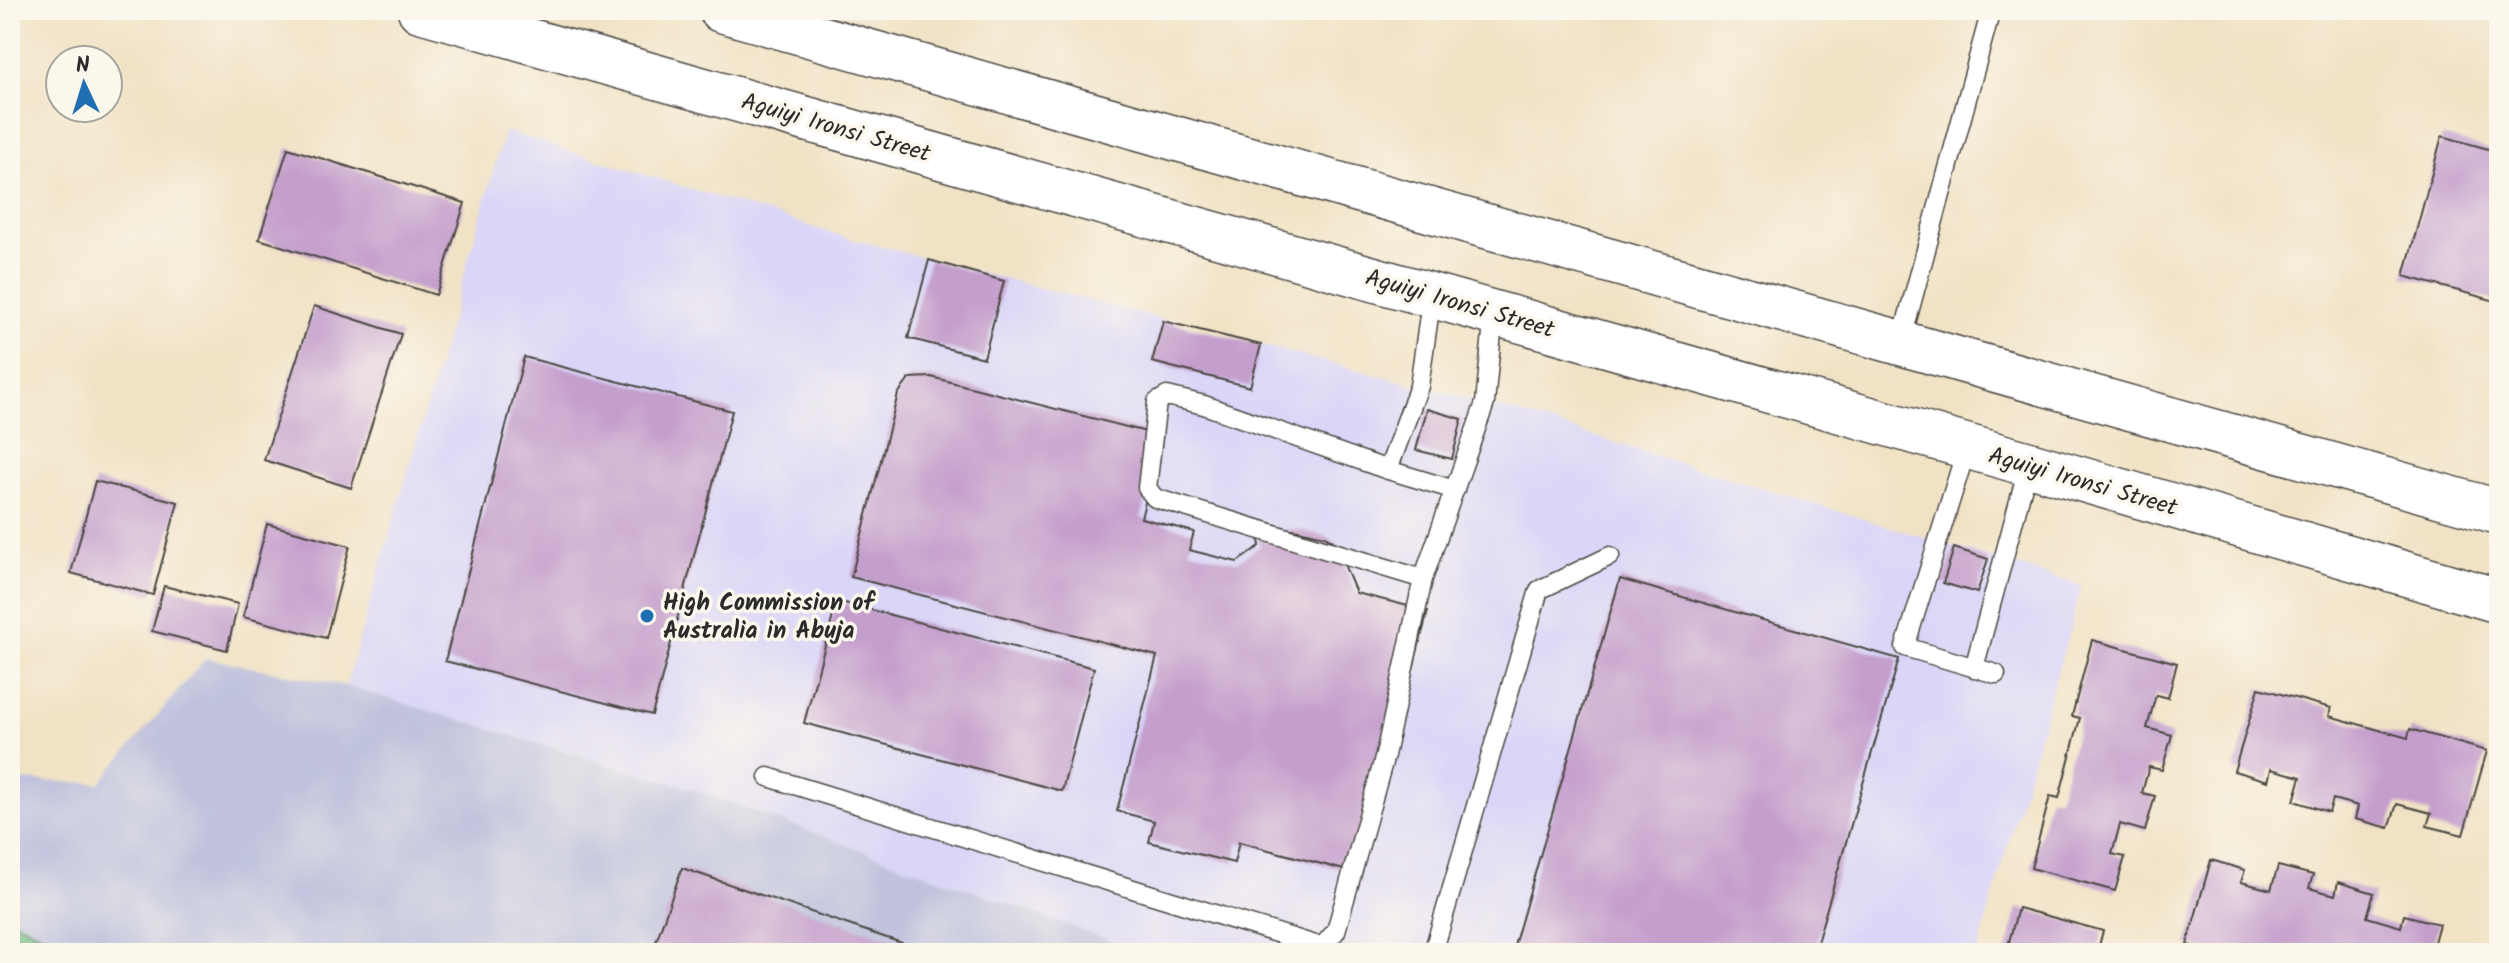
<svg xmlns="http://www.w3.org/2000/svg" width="2509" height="963" viewBox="0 0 2509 963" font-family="Kalam,sans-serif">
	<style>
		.built { fill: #dad6f7 }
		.industrial { fill: #c0c2dd }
		.forest { fill: #68b882; stroke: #4a7256; stroke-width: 2 }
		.building { fill: #c49fcc }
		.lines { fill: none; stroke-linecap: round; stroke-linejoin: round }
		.service-casing { stroke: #494642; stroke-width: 21 }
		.secondary-casing { stroke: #494642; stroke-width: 47 }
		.service { stroke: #fff; stroke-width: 18 }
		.secondary { stroke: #fff; stroke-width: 44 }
		.poi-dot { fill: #1f6fb2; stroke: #fbf7ec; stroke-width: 3 }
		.labels { text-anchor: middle; stroke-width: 7; stroke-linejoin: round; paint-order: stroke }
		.street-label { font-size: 24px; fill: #2b2b2b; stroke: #fbf7ec }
		.poi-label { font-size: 24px; font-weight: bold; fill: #2b2b2b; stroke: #fbf7ec; text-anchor: start }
	</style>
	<rect width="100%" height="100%" fill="#fbf7ec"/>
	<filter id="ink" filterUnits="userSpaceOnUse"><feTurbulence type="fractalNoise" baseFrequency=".0125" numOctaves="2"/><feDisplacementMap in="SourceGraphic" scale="16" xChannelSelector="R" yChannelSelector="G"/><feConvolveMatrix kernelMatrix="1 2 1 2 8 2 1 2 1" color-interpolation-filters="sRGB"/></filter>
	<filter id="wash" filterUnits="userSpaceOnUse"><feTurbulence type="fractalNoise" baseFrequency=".006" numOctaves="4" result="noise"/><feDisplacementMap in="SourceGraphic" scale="32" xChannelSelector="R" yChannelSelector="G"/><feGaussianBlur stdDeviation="1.8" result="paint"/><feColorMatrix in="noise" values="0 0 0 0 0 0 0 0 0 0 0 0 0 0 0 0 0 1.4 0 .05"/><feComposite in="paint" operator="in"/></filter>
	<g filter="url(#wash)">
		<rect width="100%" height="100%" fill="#f1e2c5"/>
		<path class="built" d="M505 131 851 239 1485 403 2082 586 1977 953H1144L704 793 346 686Z"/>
		<path class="industrial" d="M206 658 346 686 704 793 1144 953H79L10 919V780L100 783Z"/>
		<path class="forest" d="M10 919 79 953H10Z"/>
		<g id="blocks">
			<path class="building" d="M2442 136 2499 152V302L2404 276Z
				M288 148 465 203 436 295 259 239Z
				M929 260 1004 281 984 358 908 338Z
				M314 306 401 334 351 488 264 460Z
				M1163 321 1261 345 1250 387 1152 362Z
				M524 357 732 411 652 715 445 661Z
				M931 377 1162 436 1141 518 1194 532 1189 550 1237 562 1260 546 1258 533 1294 529 1325 536 1354 555 1345 567 1356 593 1428 611 1359 874 1239 842 1234 863 1149 842 1154 821 1117 811 1157 656 851 577 898 394 910 378Z
				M1427 409 1462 419 1452 459 1416 450Z
				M95 481 178 502 153 595 71 573Z
				M267 524 350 546 326 638 243 617Z
				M1954 548 1988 559 1977 593 1943 583Z
				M1620 579 1899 659 1814 953H1512Z
				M164 586 238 604 227 650 152 631Z
				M837 601 1094 668 1062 791 804 723Z
				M2092 640 2177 663 2168 698 2156 695 2147 728 2172 735 2162 770 2149 767 2142 793 2155 796 2145 831 2120 824 2112 854 2125 857 2115 891 2031 868 2050 796 2059 798 2080 718 2072 716Z
				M2259 688 2331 708 2329 716 2408 738 2410 729 2487 751 2463 835 2427 826 2431 813 2397 804 2389 828 2355 819 2358 806 2333 799 2329 812 2294 801 2301 777 2271 769 2268 781 2234 771Z
				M2211 860 2245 870 2241 882 2271 890 2278 866 2313 875 2309 888 2335 895 2338 882 2374 893 2367 917 2401 927 2404 915 2439 924 2431 953H2217L2187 945Z
				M682 868 922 950 921 953H652Z
				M2018 908 2103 931 2097 953H2006Z"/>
		</g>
	</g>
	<g filter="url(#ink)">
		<use href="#blocks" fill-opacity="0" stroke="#494642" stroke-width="2"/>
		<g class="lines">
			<defs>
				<path id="service" d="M1432 295 1419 386 1388 470 1204 405 1167 396 1157 402 1147 488 1155 498 1423 579 1485 403 1494 313
					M1901 342 1991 10
					M1967 447 1905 647 1996 674
					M1388 470 1455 490
					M1974 668 2029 464
					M768 777 1322 947 1336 931 1385 755 1423 579
					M1433 953 1539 590 1610 556"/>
				<path id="secondary" d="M420 10 2029 464 2499 601
					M721 10 2499 512"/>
			</defs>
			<use href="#service" class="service-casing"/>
			<use href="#secondary" class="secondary-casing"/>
			<use href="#service" class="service"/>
			<use href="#secondary" class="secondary"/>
		</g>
	</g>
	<circle class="poi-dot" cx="647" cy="616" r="8"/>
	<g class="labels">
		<g class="street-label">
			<text transform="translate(836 127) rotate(16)" y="8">Aguiyi Ironsi Street</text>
			<text transform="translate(1460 303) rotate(16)" y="8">Aguiyi Ironsi Street</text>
			<text transform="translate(2083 481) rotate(16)" y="8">Aguiyi Ironsi Street</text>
		</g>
		<g class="poi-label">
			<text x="663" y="610">High Commission of<tspan x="663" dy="28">Australia in Abuja</tspan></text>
		</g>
	</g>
	<rect width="2509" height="963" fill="none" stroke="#fbf7ec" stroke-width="40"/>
	<g transform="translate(84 84) rotate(356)"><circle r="38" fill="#fbf7ec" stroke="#a8a59f" stroke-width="2"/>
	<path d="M0-6L14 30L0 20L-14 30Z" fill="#1f6fb2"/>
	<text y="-12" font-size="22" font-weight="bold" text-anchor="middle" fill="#2b2b2b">N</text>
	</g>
</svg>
